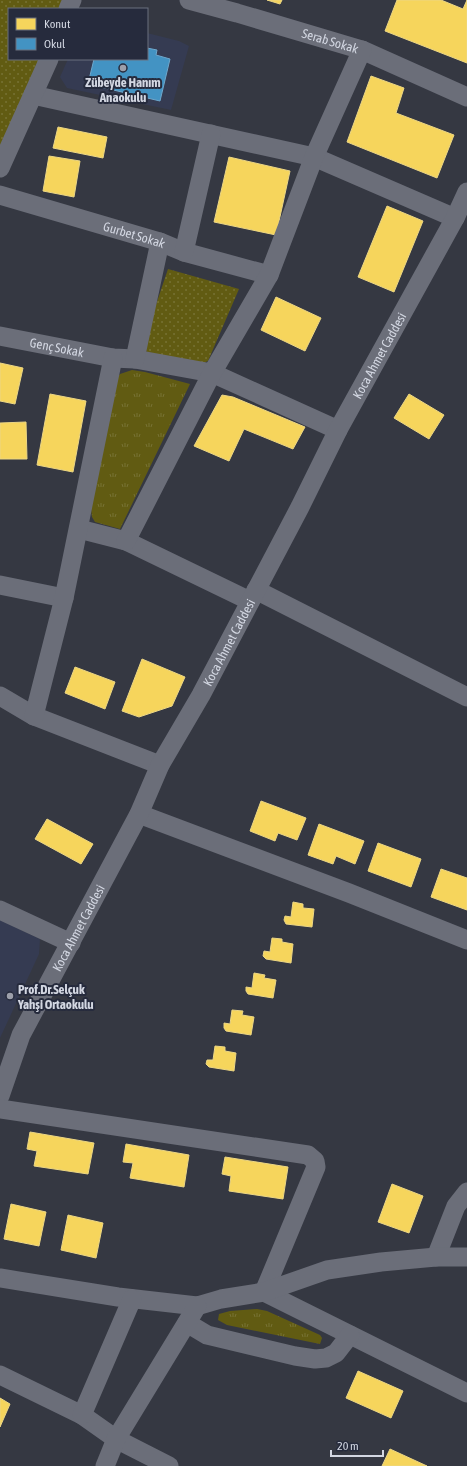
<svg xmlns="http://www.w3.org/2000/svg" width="467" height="1466" viewBox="0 0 467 1466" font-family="'Asap Condensed',sans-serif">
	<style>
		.built { fill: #353b52 }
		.grass { fill: url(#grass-tufts) }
		.park { fill: url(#park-dots) }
		.homes { fill: #f6d55c; stroke: #ecd684 }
		.schools { fill: #4393c3; stroke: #6ea7cc }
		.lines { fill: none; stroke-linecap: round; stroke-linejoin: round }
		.minor { stroke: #6b6e79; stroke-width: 19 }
		.poi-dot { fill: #9c9faa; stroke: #262b3d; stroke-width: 1.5 }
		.labels { text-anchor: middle; stroke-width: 4; stroke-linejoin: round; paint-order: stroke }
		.street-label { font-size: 13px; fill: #d3d7e2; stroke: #262b3d }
		.poi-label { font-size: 13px; font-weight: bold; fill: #d3d7e2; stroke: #262b3d }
	</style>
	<defs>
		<pattern id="grass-tufts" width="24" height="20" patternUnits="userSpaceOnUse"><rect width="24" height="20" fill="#615b12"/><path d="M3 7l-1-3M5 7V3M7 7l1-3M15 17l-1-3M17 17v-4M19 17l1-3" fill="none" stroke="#777234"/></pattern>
		<pattern id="park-dots" width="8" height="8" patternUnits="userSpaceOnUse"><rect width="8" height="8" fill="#615b12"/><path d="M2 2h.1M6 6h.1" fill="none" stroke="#777234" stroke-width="1.8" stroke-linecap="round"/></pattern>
	</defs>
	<rect width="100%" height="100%" fill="#353842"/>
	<path class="built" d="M147 33 179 41 189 46 171 110 67 88 60 77 68 59H147Z
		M0 920 40 939 39 954 0 1038Z"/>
	<path class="grass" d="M132 370 145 372 190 384 120 529 95 522 92 517 91 509 113 384 120 374Z
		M257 1309 267 1311 320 1335 322 1338 320 1344 227 1325 218 1320 219 1314 230 1311Z"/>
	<path class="park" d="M0 0H72L68 9H9V59H49L0 147Z
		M168 269 239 289 208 361 201 364 147 352 142 346Z"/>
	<path class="homes" d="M267 0H282L280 4Z
		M397 0H441L463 9 467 0V63L385 31Z
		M371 76 404 88 396 113 454 135 437 178 347 142Z
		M58 127 107 137 103 158 53 148Z
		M49 156 80 161 74 197 43 191Z
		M229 157 290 171 276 235 214 222Z
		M387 206 423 221 394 292 358 277Z
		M276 297 321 318 305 351 261 330Z
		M0 363 23 368 15 404 0 401Z
		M50 394 86 401 73 472 37 465Z
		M409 394 444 415 429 439 394 418Z
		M222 395 233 397 305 427 293 449 244 429 229 461 194 446Z
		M26 422 27 459H0V423Z
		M142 659 185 677 172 706 139 717 122 711Z
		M75 667 115 682 105 709 65 693Z
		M261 801 306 818 297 840 278 833 275 841 250 831Z
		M47 819 93 844 81 864 35 839Z
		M319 824 364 841 355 864 336 856 333 864 308 855Z
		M378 843 421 859 411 887 368 871Z
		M441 869 467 878V910L431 897Z
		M293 902 303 904V908L314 909 312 927 286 924 284 920 285 916 291 917Z
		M272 938 282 939V942L293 944 291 963 266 959 263 956 264 951 270 952Z
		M254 973 265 975 264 978 276 980 273 998 248 994 246 991V987L252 988Z
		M232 1010 243 1011 242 1015 254 1017 251 1035 226 1031 224 1028V1023L230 1024Z
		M215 1046 225 1047V1051L236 1053 234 1071 209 1067 206 1064 207 1060H213Z
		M30 1132 94 1143 88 1174 34 1166 37 1151 27 1149Z
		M126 1144 189 1155 184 1187 130 1178 133 1163 123 1162Z
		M225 1157 288 1167 283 1199 229 1191 231 1176 222 1174Z
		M392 1184 423 1196 409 1233 378 1222Z
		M11 1204 46 1212 39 1246 4 1239Z
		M68 1215 103 1223 96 1258 61 1250Z
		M358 1371 403 1391 391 1418 346 1398Z
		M0 1398 10 1404 0 1427Z
		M390 1449 427 1466H382Z"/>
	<path class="schools" d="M147 48 157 50 156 55 170 59 160 101 88 84 94 59H147Z"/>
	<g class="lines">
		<g class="minor">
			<path id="s1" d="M189 0 237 13 362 50 467 97"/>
			<path d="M68 9 72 0"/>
			<path d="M33 95 314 157 455 218"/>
			<path d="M0 168 49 59"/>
			<path id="s2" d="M0 195 160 242 184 252 269 275"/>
			<path d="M184 252 211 134"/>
			<path id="s3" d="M0 336 113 358 135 359 212 373 338 430"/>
			<path d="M135 359 160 242"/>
			<path d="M79 529 126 541 250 601"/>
			<path d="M126 541 212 373 269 275 314 157 362 50"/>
			<path d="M0 585 64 598"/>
			<path d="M256 590 467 697"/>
			<path d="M0 696 34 716 160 765"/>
			<path d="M34 716 64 598 113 358"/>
			<path d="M139 814 349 893 467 940"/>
			<path d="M0 910 71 943"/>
			<path id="s4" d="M0 1096 21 1035 139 814 160 765 201 695 300 507 338 430 455 218 467 192"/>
			<path d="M0 1109 308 1155 315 1161 316 1167 264 1292 467 1393"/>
			<path d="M436 1257 456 1206 467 1192"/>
			<path d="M0 1278 118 1297 197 1306 221 1299 264 1292 327 1270 381 1262 436 1257H467"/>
			<path d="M187 1323 207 1335 295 1356 315 1359 326 1358 336 1353 350 1335"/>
			<path d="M0 1375 82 1415 116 1439 169 1466"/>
			<path d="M82 1415 132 1299"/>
			<path d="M105 1466 116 1439 197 1306"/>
		</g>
	</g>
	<g class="poi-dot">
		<circle cx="123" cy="68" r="4"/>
		<circle cx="10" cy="996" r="4"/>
	</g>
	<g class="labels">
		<g class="street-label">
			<text dy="5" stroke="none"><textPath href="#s1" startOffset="147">Serab Sokak</textPath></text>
			<text dy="5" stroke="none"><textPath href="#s2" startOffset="140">Gurbet Sokak</textPath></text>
			<text dy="5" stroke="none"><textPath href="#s3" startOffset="58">Genç Sokak</textPath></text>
			<text dy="5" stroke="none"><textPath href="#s4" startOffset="833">Koca Ahmet Caddesi</textPath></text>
			<text dy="5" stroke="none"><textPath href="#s4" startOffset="509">Koca Ahmet Caddesi</textPath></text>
			<text dy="5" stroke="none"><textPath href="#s4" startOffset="186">Koca Ahmet Caddesi</textPath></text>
		</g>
		<g class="poi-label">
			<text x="123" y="87">Zübeyde Hanım<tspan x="123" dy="15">Anaokulu</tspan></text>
			<text x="18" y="994" text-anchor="start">Prof.Dr.Selçuk<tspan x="18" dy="15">Yahşi Ortaokulu</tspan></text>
		</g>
	</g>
	<rect x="8" y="8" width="140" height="52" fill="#262b3d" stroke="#6b707f"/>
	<rect x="16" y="18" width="20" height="12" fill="#f6d55c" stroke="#6b707f"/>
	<text x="44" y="28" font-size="12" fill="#d3d7e2">Konut</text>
	<rect x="16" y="38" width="20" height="12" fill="#4393c3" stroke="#6b707f"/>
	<text x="44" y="48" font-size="12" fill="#d3d7e2">Okul</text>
	<path d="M331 1450v6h52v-6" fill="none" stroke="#d3d7e2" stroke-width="2"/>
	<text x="337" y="1450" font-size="12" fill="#d3d7e2" stroke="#262b3d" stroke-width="3" paint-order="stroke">20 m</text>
</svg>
